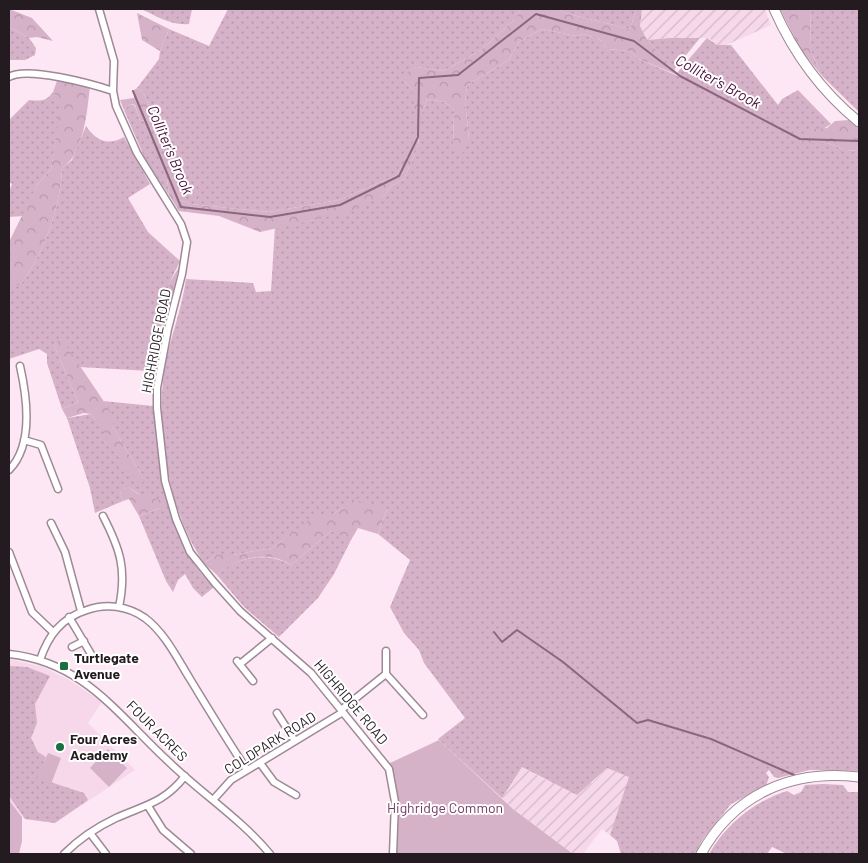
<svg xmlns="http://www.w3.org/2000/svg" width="868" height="863" viewBox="0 0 868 863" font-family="Barlow,sans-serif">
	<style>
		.built { fill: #f6d8ea }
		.industrial { fill: url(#industrial-furrows) }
		.grass { fill: url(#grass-dots) }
		.forest { fill: url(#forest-crowns) }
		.park { fill: #d6b2c8 }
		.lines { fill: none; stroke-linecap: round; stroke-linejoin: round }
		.stream { stroke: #8b667d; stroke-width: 2 }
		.minor-casing { stroke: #9e8996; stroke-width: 9 }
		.highway-casing { stroke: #9e8996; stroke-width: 11 }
		.minor { stroke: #fff; stroke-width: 6 }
		.highway { stroke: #fff; stroke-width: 9 }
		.poi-dot { fill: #1c6f41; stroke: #fff; stroke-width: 2 }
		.labels { text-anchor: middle; stroke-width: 4; stroke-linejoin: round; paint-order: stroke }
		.street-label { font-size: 14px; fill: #231b20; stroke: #fff }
		.poi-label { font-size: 14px; font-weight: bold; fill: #231b20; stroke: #fff; text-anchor: start }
		.park-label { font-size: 14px; fill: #753862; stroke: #fff }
		.water-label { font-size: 15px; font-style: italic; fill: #490e3a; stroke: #fff }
	</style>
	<defs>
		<pattern id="industrial-furrows" width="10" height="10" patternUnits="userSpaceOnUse" patternTransform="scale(1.25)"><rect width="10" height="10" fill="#f6d8ea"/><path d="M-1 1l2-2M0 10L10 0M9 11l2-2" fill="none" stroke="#d3b9c8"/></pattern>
		<pattern id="grass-dots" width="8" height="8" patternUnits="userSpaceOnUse" patternTransform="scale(1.25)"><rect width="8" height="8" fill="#d6b2c8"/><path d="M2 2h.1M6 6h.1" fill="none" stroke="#b798ac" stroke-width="1.8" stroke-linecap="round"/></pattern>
		<pattern id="forest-crowns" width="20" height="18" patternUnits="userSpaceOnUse" patternTransform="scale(1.25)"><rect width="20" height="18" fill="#d6b2c8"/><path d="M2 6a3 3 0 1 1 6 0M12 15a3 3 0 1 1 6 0" fill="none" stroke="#b798ac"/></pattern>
	</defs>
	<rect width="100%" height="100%" fill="#fee7f5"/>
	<path class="built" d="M9 659 43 667 69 680 102 702 88 723 135 770 55 823 25 819 9 800Z"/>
	<path class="industrial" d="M642 9H765L771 25 724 46 717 45 709 38H670L647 40 640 26Z
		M522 767 546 780 592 783 607 768 630 777 610 835 602 829 583 854H573L513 809 502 798Z"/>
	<path class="grass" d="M141 9H192L189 24C171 26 157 16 141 9Z
		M228 9H521L514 20 481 50 444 71 416 67 408 73 404 81 412 89 422 113 427 99 445 102 454 110 453 148 469 139 465 102 467 85 509 60 519 42 542 29 576 36 583 34 599 39 608 49 629 51 639 59 678 76 677 73 707 38 717 45H731L778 105 782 99 798 90 831 124 800 143H827L846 150 859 151V771L810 770 778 778 774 777 769 770 766 773 769 777 766 786 731 804 703 839 695 854H621L617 841 610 835 629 777 607 768 577 795 522 767 502 798 438 739 465 718 424 663 419 650 404 633 390 607 410 560 378 534 387 509 343 508 333 514 317 515 272 548 233 555H216L204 563C169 513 156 432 164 372 169 340 182 310 186 279L253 283 256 292 271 291 275 227 314 220 384 196 391 186 404 179 419 145 418 134 397 175 339 200 269 212 191 204 179 200 180 177 167 179 169 195 146 161 124 110 130 104 135 106 140 120 148 121 153 114 143 92 137 88 159 59 160 51 169 29 209 46Z
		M559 9H636L630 29 565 13Z
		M811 9H859V112L822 76 810 49Z
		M9 27 29 38 36 48 35 55 25 60H9Z
		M670 38H700L674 70 647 40Z
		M53 92 62 104 51 169 37 185 23 216 9 217V192L12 184 9 182V120L29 100C40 101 46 102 53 92Z
		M86 126C96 141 108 146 124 137L150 184 128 198 148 232 180 261 170 282 150 371 79 367 61 339 54 345 78 402 62 409 47 363V354L39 349 9 359V285H20C44 253 60 210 62 170L64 166 72 160Z
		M103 401 153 406C160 469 165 541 214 587L202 597 193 588 185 574 178 580 173 592 166 581 139 516 160 508 128 487 120 492 123 501 95 513 90 488 67 418 91 414 144 479 112 426 107 406Z
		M331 531 352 538 334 574 318 598 279 637 244 607 217 575C237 557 267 551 291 565Z
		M9 666 27 667 50 676 35 704 37 723 31 738 38 752 46 757 38 778 84 793 88 800 55 823 25 819 9 796Z
		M823 784 843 785 848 792H859V854H787L772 847 767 854H709C726 824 753 802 787 791L794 795 801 792 805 785Z"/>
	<path class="forest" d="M9 9 32 18 53 41 37 37 29 38 9 27Z
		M521 9H559L565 13 630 29 636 9H642L640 26 647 40 680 76 639 59 629 51 608 49 599 39 583 34 576 36 542 29 519 42 509 60 467 85 465 102 469 139 460 158 453 148 454 110 445 102 427 99 422 113 416 119 412 89 404 81 403 75 416 67 444 71 481 50 514 20Z
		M780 9H811L810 49 822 76 801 50Z
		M137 13 169 29 160 51 142 40Z
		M57 81 90 86C87 112 86 131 74 155 71 162 65 163 62 170 60 210 44 253 20 285H9V242L37 185 51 169 61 104 53 92Z
		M137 88 143 92 153 114 148 121 140 120 135 105 130 104 124 110 120 100 134 98V90Z
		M850 120 859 127V151L846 150 827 143H800V139L815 129 827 128 835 121Z
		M417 133 419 145 404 179 391 186 384 196 345 213 260 232 219 216 179 211 169 195 167 179 180 177 179 200 191 204 269 212 339 200 397 175Z
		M179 267 155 371H150L170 282Z
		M61 338 107 406 114 421 112 426 144 479 142 483 126 470 99 424 91 414 84 413 67 418 62 409 78 402 54 345Z
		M128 487 138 494 167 502 160 508 139 516 129 499 123 501 120 492Z
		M348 498 387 509 378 534 358 528 351 540 331 531 291 565C267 550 238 557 217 575L204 563 216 555H233L272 548 317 514H333L343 508Z"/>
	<path class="park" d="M439 740 513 809 573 854H396C398 824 403 792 388 764Z
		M108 749 127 768 109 787 90 768Z
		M48 753 61 758 51 784 37 778Z
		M9 800 22 817V841L19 854H9Z"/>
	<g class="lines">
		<path class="stream" d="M133 91 181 207 270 217 340 205 399 176 418 137 419 78 458 75 536 14 634 41 680 76 800 139 859 141
			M494 632 502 642 517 630 563 662 637 723 648 720 711 739 794 775"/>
		<defs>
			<path id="minor" d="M99 9 114 61 113 91 116 106 137 153 181 224 187 242 182 274 168 329 157 388V408L165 481 176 519 190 552 214 582 240 611 311 673 389 769 395 802 393 854
				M9 77C27 66 92 84 113 91
				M24 440 41 445 58 489
				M9 470C34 445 27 397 20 366
				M103 516C120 549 127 569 119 607
				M51 523 65 552 81 611
				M9 552 32 612 53 632
				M69 617 91 654
				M72 647 84 641
				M386 651V674
				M9 654C84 662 118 715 169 762 202 794 241 819 270 854
				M40 660C48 636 61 618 87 610 106 603 128 606 145 618 165 633 177 658 190 679 209 710 227 740 247 770
				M237 661 253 681
				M240 664 272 638
				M341 710 386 674 423 715
				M277 713 295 741
				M260 763 274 782 296 795
				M213 800 231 780 343 712
				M148 806 163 830 191 854
				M90 833 106 854
				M64 854C79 839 97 827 116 818 145 805 164 803 185 776"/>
			<path id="highway" d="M774 9C793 52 822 92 859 122
				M701 854C734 794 792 769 859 777"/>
		</defs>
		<use href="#minor" class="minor-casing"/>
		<use href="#highway" class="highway-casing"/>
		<use href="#minor" class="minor"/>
		<use href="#highway" class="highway"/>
	</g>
	<g class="poi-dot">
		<rect x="59" y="661" width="10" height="10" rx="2.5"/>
		<circle cx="60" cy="747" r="5"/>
	</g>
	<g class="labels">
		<g class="street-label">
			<text transform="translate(156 341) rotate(-79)" y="5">HIGHRIDGE ROAD</text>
			<text transform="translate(351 702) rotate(50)" y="5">HIGHRIDGE ROAD</text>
			<text transform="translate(157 731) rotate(45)" y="5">FOUR ACRES</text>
			<text transform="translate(270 743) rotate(-32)" y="5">COLDPARK ROAD</text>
		</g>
		<g class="poi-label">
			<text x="74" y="663">Turtlegate<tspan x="74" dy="16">Avenue</tspan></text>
			<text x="70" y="744">Four Acres<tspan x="70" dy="16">Academy</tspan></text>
		</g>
		<g class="park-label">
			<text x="445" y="813">Highridge Common</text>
		</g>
		<g class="water-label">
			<text transform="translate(718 82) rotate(29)" y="5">Colliter's Brook</text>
			<text transform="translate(170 150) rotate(67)" y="5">Colliter's Brook</text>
		</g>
	</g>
	<rect width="868" height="863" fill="none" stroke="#231b20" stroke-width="20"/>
</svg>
